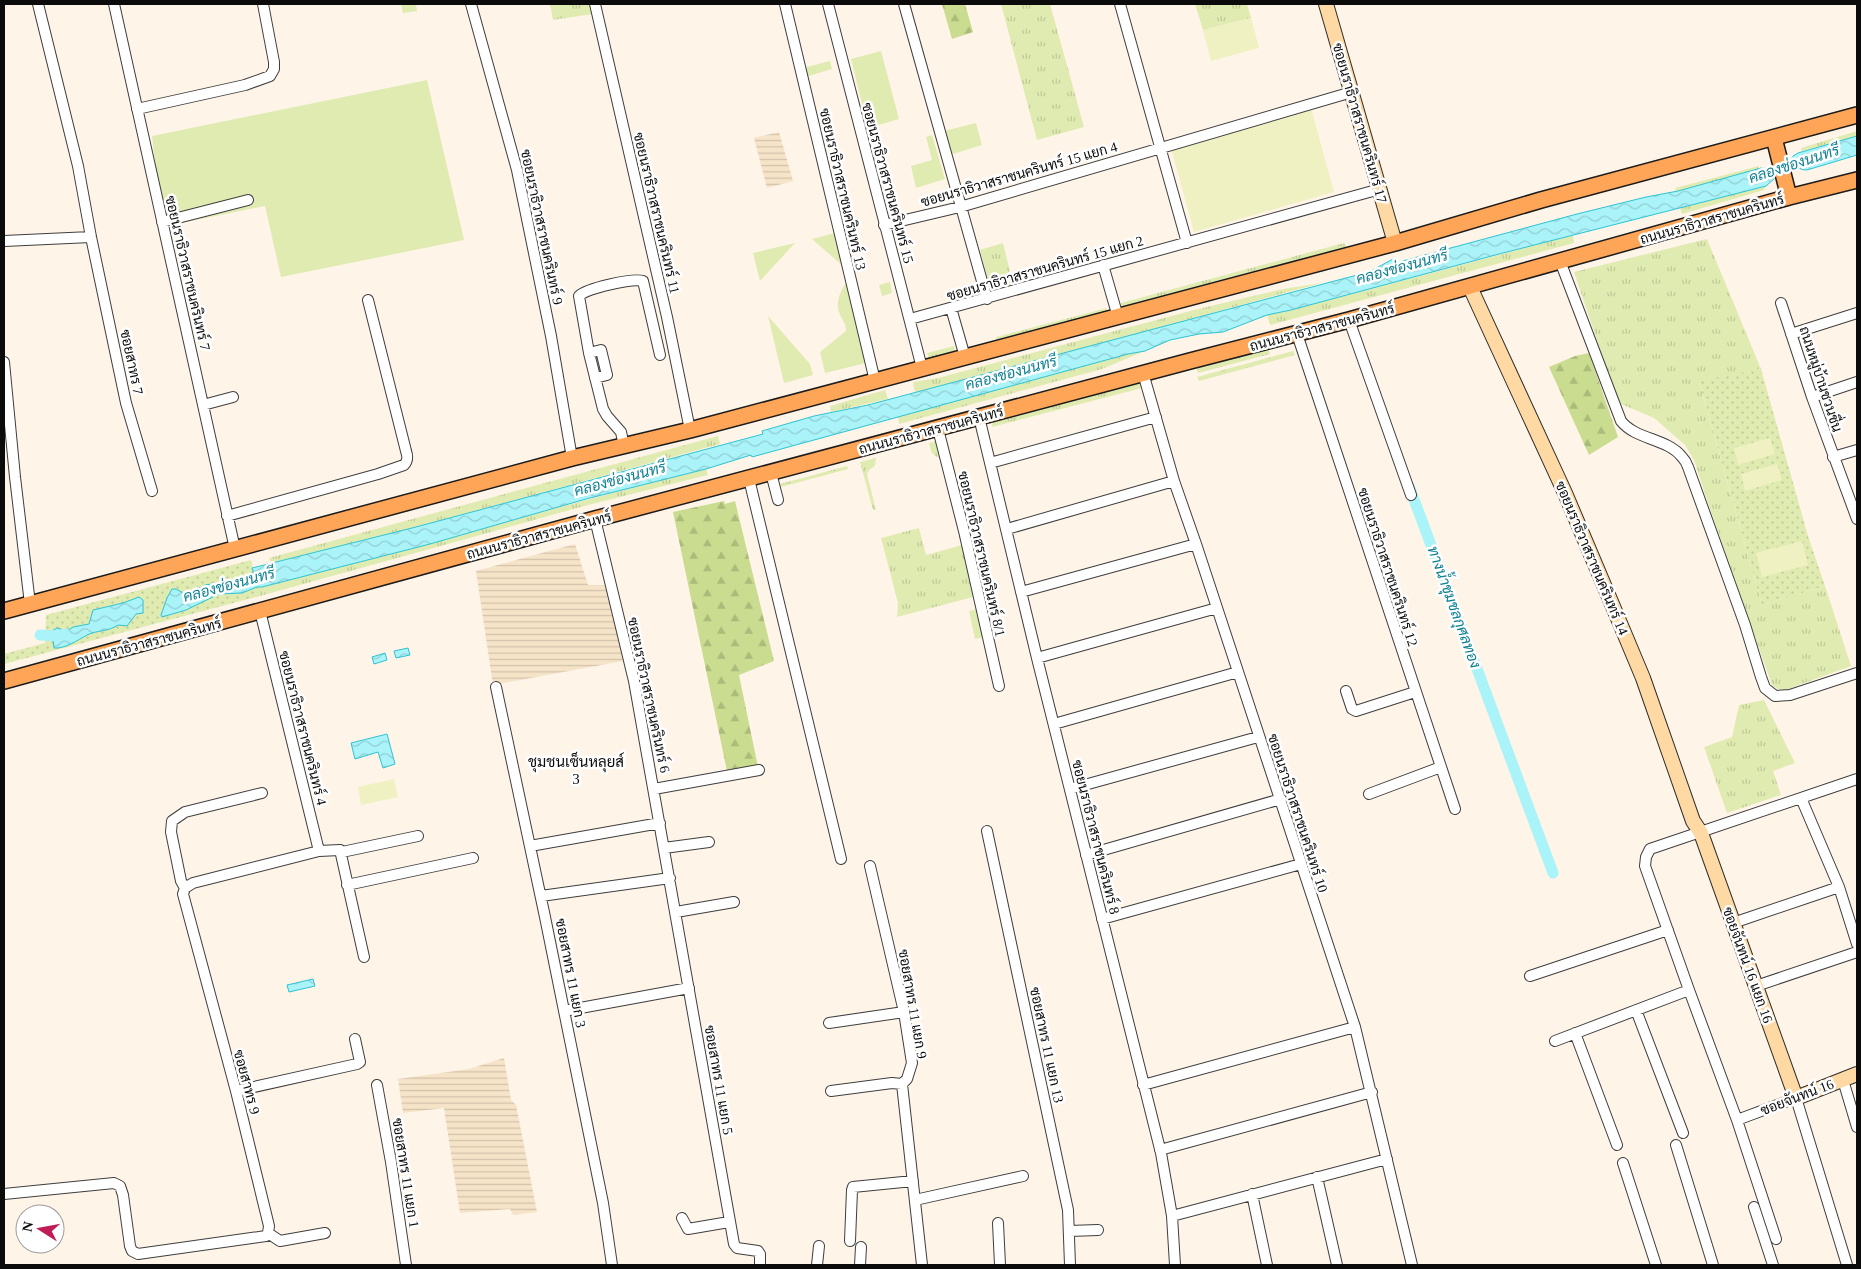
<svg xmlns="http://www.w3.org/2000/svg" width="1861" height="1269" viewBox="0 0 1861 1269" font-family="'Times New Roman',Sarabun,serif">
	<style>
		.farmland { fill: url(#farmland-rules) }
		.grass { fill: url(#grass-tufts) }
		.forest { fill: url(#forest-firs) }
		.park { fill: url(#park-dots) }
		.garden { fill: #e0ebb1 }
		.pitch { fill: #eff1c3 }
		.water { fill: url(#water-waves); stroke: #2ec3d3 }
		.lines { fill: none; stroke-linecap: round; stroke-linejoin: round }
		.canal { stroke: #aaf3f9; stroke-width: 11 }
		.street-casing { stroke: #3e3e3e; stroke-width: 12 }
		.secondary-casing { stroke: #2d2d2d; stroke-width: 16 }
		.primary-casing { stroke: #1c1c1c; stroke-width: 18 }
		.street { stroke: #fff; stroke-width: 10 }
		.secondary { stroke: #ffd9a3; stroke-width: 14 }
		.primary { stroke: #ffa558; stroke-width: 15 }
		.labels { text-anchor: middle; stroke-width: 5; stroke-linejoin: round; paint-order: stroke }
		.street-label { font-size: 14px; fill: #0b0b0b; stroke: #fff }
		.water-label { font-size: 15px; font-style: italic; fill: #0f8193; stroke: #fff }
		.neighbourhood-label { font-size: 15px; fill: #0b0b0b; stroke: #fff }
	</style>
	<defs>
		<pattern id="farmland-rules" width="6" height="5" patternUnits="userSpaceOnUse" patternTransform="scale(1.25)"><rect width="6" height="5" fill="#f6e4c8"/><path d="M0 2.5h6" fill="none" stroke="#d2c2aa"/></pattern>
		<pattern id="grass-tufts" width="24" height="20" patternUnits="userSpaceOnUse" patternTransform="scale(1.25)"><rect width="24" height="20" fill="#e0ebb1"/><path d="M3 7l-1-3M5 7V3M7 7l1-3M15 17l-1-3M17 17v-4M19 17l1-3" fill="none" stroke="#bfc897"/></pattern>
		<pattern id="forest-firs" width="22" height="20" patternUnits="userSpaceOnUse" patternTransform="scale(1.25)"><rect width="22" height="20" fill="#c9dc8f"/><path d="M5 1l3.5 6h-7zM16 11l3.5 6h-7z" fill="#abbb7a"/></pattern>
		<pattern id="park-dots" width="8" height="8" patternUnits="userSpaceOnUse" patternTransform="scale(1.25)"><rect width="8" height="8" fill="#e0ebb1"/><path d="M2 2h.1M6 6h.1" fill="none" stroke="#bfc897" stroke-width="1.8" stroke-linecap="round"/></pattern>
		<pattern id="water-waves" width="16" height="10" patternUnits="userSpaceOnUse" patternTransform="scale(1.25)"><rect width="16" height="10" fill="#aaf3f9"/><path d="M0 5q4-4 8 0t8 0" fill="none" stroke="#91cfd4"/></pattern>
	</defs>
	<rect width="100%" height="100%" fill="#fff4e8"/>
	<path class="farmland" d="M779 132 793 181 767 188 754 138Z
		M575 544 588 585H607L623 661 493 685 476 571Z
		M504 1058 511 1100 516 1105 537 1212 513 1215 510 1209 460 1213 444 1108 403 1113 398 1079 469 1069Z"/>
	<path class="grass" d="M550 4H591L593 14 553 20Z
		M1001 4H1050L1084 127 1037 140Z
		M1195 4H1247L1251 18 1203 30Z
		M1857 131V136L1802 151 1801 148Z
		M1759 166 1758 169 1676 192 1675 188Z
		M1766 186 1764 190 1682 214 1680 208Z
		M1573 235 1574 243 1270 325 1267 315 1345 296Z
		M1707 239 1761 369 1699 382 1762 605 1825 586 1851 666 1785 690 1778 689 1772 685 1709 506 1694 460 1685 445 1654 418 1621 404 1612 385 1574 272Z
		M1003 243 1013 284 991 290 980 250Z
		M1344 243 1346 247 1121 307V303Z
		M1321 283 1015 367 915 392 913 382 938 378 1194 310 1283 289Z
		M1107 308V311L997 341 996 337Z
		M954 346 955 352 929 359 927 353Z
		M1268 348 1270 354 1198 373 1196 367Z
		M1145 351 1102 369 899 424 898 417 1128 354Z
		M1293 351 1295 355 1199 381 1197 377Z
		M1138 384H1141L1142 388 992 427 993 420Z
		M885 390 888 399 831 412 830 406Z
		M718 436 720 444 416 527 271 563 269 558Z
		M937 441 941 458C932 456 931 452 929 443Z
		M876 458 875 466 869 470 867 474 876 510H873L860 462Z
		M847 466 848 469 781 487 780 484Z
		M706 469 708 475 588 505 260 596 257 587H262C410 550 557 506 706 469Z
		M919 528 926 555 962 545 973 597 897 617 898 603 881 538Z
		M1764 700 1795 763 1773 771 1781 795 1727 813 1704 747 1732 737 1739 705Z"/>
	<path class="forest" d="M942 4H965L973 32 952 39Z
		M1589 353 1618 437 1589 455 1549 367 1575 356Z
		M724 501 725 504 735 501 774 661 739 675 758 767 727 771 673 512Z"/>
	<path class="park" d="M1761 369 1808 536 1825 586 1762 605 1699 381Z
		M251 560 260 596 4 664V654L45 643 46 615Z"/>
	<path class="garden" d="M401 4H416L417 11 403 13Z
		M881 51 899 119 868 128 851 59Z
		M830 61 832 69 805 77 803 68Z
		M427 80 464 240 281 277 265 206 171 225 157 180 152 136Z
		M976 123 982 145 950 155 944 131Z
		M932 135 945 179 916 188 911 166 932 160 926 137Z
		M835 233 843 266 812 239Z
		M795 243 760 281 753 253Z
		M847 281 866 363 825 373 820 352 846 331C846 323 842 320 839 312 835 302 841 290 847 281Z
		M890 282 892 293 882 296 879 285Z
		M768 316 810 364 813 375 784 383Z
		M977 609 984 637 975 639 969 611Z"/>
	<path class="pitch" d="M1251 18 1259 48 1211 61 1203 30Z
		M1311 108 1334 192 1194 232 1171 148Z
		M1770 438 1775 454 1738 465 1734 448Z
		M1777 464 1782 480 1745 491 1741 474Z
		M1802 541 1808 565 1762 577 1756 553Z
		M394 779 398 797 361 805 358 787Z"/>
	<path class="water" d="M1857 136V155L1807 170C1798 170 1793 165 1793 156L1798 153Z
		M1761 168 1772 170 1774 179 1766 186 1499 254 1291 310 1267 315 1223 332 1199 334 1170 340 1145 351 1128 354 752 457 751 455 706 469 586 499 430 544 262 587H257L242 593 219 594 186 610 162 617 161 615 167 598 172 589H176L185 594 190 593 205 585 233 581 254 575 252 568 416 527 763 434 762 431 814 416 868 405 1342 279 1369 272 1393 259 1395 263 1577 214 1646 197 1678 191Z
		M139 597 143 600V613L136 614 127 626 118 625C108 632 97 630 87 635 78 640 65 649 54 648L52 631 57 628 67 631 73 627 89 624 93 610 123 603Z
		M408 648 410 655 396 658 394 651Z
		M385 653 387 660 374 664 372 657Z
		M387 734 395 764 383 768 378 752 355 759 351 743Z
		M313 979 315 986 289 992 287 985Z"/>
	<g class="lines">
		<path class="canal" d="M1758 176 1809 157
			M1409 486 1553 873
			M40 635 58 636 65 634"/>
		<defs>
			<path id="street" d="M38 4 78 166 91 237 126 403 152 491
				M114 4 235 549
				M471 4 517 170 551 336 572 458
				M595 4 667 317 690 430
				M785 4 875 381
				M828 4 922 368
				M904 4 987 299
				M1120 4 1187 243
				M137 109 245 85 270 76 274 69V62L263 4
				M162 222 248 200
				M884 225 960 207 1352 92
				M4 241 91 237
				M1560 261 1621 421C1636 440 1667 438 1682 457 1685 460 1687 464 1688 467L1745 625 1761 677 1765 688 1775 696 1790 695 1857 673
				M1103 265 1118 317
				M1781 303 1812 397 1857 519
				M951 308 965 357
				M910 319 1380 189
				M1349 320 1411 495
				M1297 334 1455 809
				M1791 334 1857 313
				M589 353 601 350 607 375 595 378
				M4 362 15 477 30 604
				M1143 373 1174 481 1196 544 1355 1027 1412 1265
				M1812 397 1857 382
				M203 405 233 397
				M979 417 1037 658 1161 1153 1172 1216 1175 1265
				M938 429 964 531 999 686
				M624 446 621 432 607 416 603 409 589 353 579 296C587 288 633 278 643 281L660 355
				M1833 457 1857 450
				M990 463 1156 417
				M771 473 778 500
				M749 479 841 859
				M227 516 378 474 404 465C408 461 408 457 406 451L368 300
				M595 519 634 681 734 1244 737 1248 758 1251 760 1254V1265
				M1007 529 1174 481
				M1021 592 1196 544
				M260 611 319 851
				M1037 658 1217 608
				M496 687 545 917 603 1203 612 1265
				M1346 691 1352 709 1356 711 1415 692
				M1054 724 1238 672
				M654 789 759 770
				M1070 789 1258 737
				M1369 794 1441 767
				M1801 798 1839 887 1857 944
				M987 831 1068 1210 1070 1265
				M530 846 660 823
				M664 848 709 842
				M342 852 418 836
				M1086 855 1281 799
				M870 866 904 1012 912 1063 907 1079 902 1084 922 1265
				M347 885 473 858
				M185 888 181 881 171 832 172 821 185 812 262 793
				M541 896 670 878
				M676 912 734 902
				M1102 919 1301 864
				M1733 923 1839 887
				M1530 976 1668 930
				M1756 986 1857 952
				M1636 1010 1683 1133
				M564 1011 689 988
				M829 1023 904 1012
				M1575 1033 1617 1145
				M1555 1041 1689 990
				M1843 1080 1857 1127
				M377 1085 391 1162 406 1265
				M1143 1085 1355 1027
				M236 1091 357 1064 360 1062 355 1039
				M831 1091 892 1083 902 1084
				M1737 1120 1796 1098 1847 1265
				M1676 1145 1713 1265
				M1160 1150 1372 1092
				M1623 1163 1656 1265
				M1317 1177 1337 1265
				M4 1194 114 1183 120 1186 123 1195 130 1246 132 1251 138 1254 266 1236 268 1233 269 1226 236 1091 183 894 185 888 193 883 319 851 340 850 364 957
				M1252 1194 1267 1265
				M915 1200 1023 1176
				M1754 1207 1773 1265
				M1172 1216 1387 1159
				M682 1218 688 1229 729 1222
				M998 1223 1000 1265
				M1069 1231 1098 1230
				M268 1233 280 1241 325 1233
				M1776 1239 1737 1120 1689 990 1645 866 1646 857 1650 849 1857 779
				M850 1241 852 1190 853 1187 913 1181
				M817 1265 819 1246
				M860 1265 861 1247"/>
			<path id="secondary" d="M1326 4 1395 243
				M1470 287 1565 493 1612 604 1643 678 1693 821 1701 833 1796 1098 1857 1074"/>
			<path id="primary" d="M1774 138 1789 197
				M4 611 572 458 690 430 1395 243 1541 200 1857 115
				M4 681 595 519 1190 361 1349 320 1789 197 1857 180"/>
		</defs>
		<use href="#street" class="street-casing"/>
		<use href="#secondary" class="secondary-casing"/>
		<use href="#primary" class="primary-casing"/>
		<use href="#street" class="street"/>
		<use href="#secondary" class="secondary"/>
		<use href="#primary" class="primary"/>
	</g>
	<g class="labels">
		<g class="street-label">
			<text transform="translate(1360 123) rotate(74)" y="5">ซอยนราธิวาสราชนครินทร์ 17</text>
			<text transform="translate(1019 174) rotate(-16)" y="5">ซอยนราธิวาสราชนครินทร์ 15 แยก 4</text>
			<text transform="translate(888 183) rotate(75)" y="5">ซอยนราธิวาสราชนครินทร์ 15</text>
			<text transform="translate(843 189) rotate(77)" y="5">ซอยนราธิวาสราชนครินทร์ 13</text>
			<text transform="translate(657 213) rotate(77)" y="5">ซอยนราธิวาสราชนครินทร์ 11</text>
			<text transform="translate(1712 219) rotate(-16)" y="5">ถนนนราธิวาสราชนครินทร์</text>
			<text transform="translate(542 227) rotate(78)" y="5">ซอยนราธิวาสราชนครินทร์ 9</text>
			<text transform="translate(1045 268) rotate(-16)" y="5">ซอยนราธิวาสราชนครินทร์ 15 แยก 2</text>
			<text transform="translate(188 273) rotate(77)" y="5">ซอยนราธิวาสราชนครินทร์ 7</text>
			<text transform="translate(1322 327) rotate(-15)" y="5">ถนนนราธิวาสราชนครินทร์</text>
			<text transform="translate(132 362) rotate(78)" y="5">ซอยสาทร 7</text>
			<text transform="translate(1821 379) rotate(72)" y="5">ถนนหมู่บ้านชวนชื่น</text>
			<text transform="translate(931 430) rotate(-15)" y="5">ถนนนราธิวาสราชนครินทร์</text>
			<text transform="translate(539 535) rotate(-15)" y="5">ถนนนราธิวาสราชนครินทร์</text>
			<text transform="translate(982 554) rotate(77)" y="5">ซอยนราธิวาสราชนครินทร์ 8/1</text>
			<text transform="translate(1592 558) rotate(67)" y="5">ซอยนราธิวาสราชนครินทร์ 14</text>
			<text transform="translate(1388 567) rotate(72)" y="5">ซอยนราธิวาสราชนครินทร์ 12</text>
			<text transform="translate(149 642) rotate(-15)" y="5">ถนนนราธิวาสราชนครินทร์</text>
			<text transform="translate(649 695) rotate(78)" y="5">ซอยนราธิวาสราชนครินทร์ 6</text>
			<text transform="translate(303 728) rotate(76)" y="5">ซอยนราธิวาสราชนครินทร์ 4</text>
			<text transform="translate(1298 813) rotate(72)" y="5">ซอยนราธิวาสราชนครินทร์ 10</text>
			<text transform="translate(1096 837) rotate(76)" y="5">ซอยนราธิวาสราชนครินทร์ 8</text>
			<text transform="translate(1748 965) rotate(70)" y="5">ซอยจันทน์ 16 แยก 16</text>
			<text transform="translate(571 973) rotate(79)" y="5">ซอยสาทร 11 แยก 3</text>
			<text transform="translate(913 1004) rotate(80)" y="5">ซอยสาทร 11 แยก 9</text>
			<text transform="translate(1047 1045) rotate(78)" y="5">ซอยสาทร 11 แยก 13</text>
			<text transform="translate(719 1080) rotate(80)" y="5">ซอยสาทร 11 แยก 5</text>
			<text transform="translate(247 1082) rotate(75)" y="5">ซอยสาทร 9</text>
			<text transform="translate(1797 1097) rotate(-21)" y="5">ซอยจันทน์ 16</text>
			<text transform="translate(406 1173) rotate(81)" y="5">ซอยสาทร 11 แยก 1</text>
		</g>
		<g class="water-label">
			<text transform="translate(1794 164) rotate(-18)" y="5">คลองช่องนนทรี</text>
			<text transform="translate(1402 267) rotate(-15)" y="5">คลองช่องนนทรี</text>
			<text transform="translate(1011 373) rotate(-15)" y="5">คลองช่องนนทรี</text>
			<text transform="translate(620 479) rotate(-15)" y="5">คลองช่องนนทรี</text>
			<text transform="translate(229 585) rotate(-15)" y="5">คลองช่องนนทรี</text>
			<text transform="translate(1454 607) rotate(70)" y="5">ทางน้ำชุมชลกุศลทอง</text>
		</g>
		<g class="neighbourhood-label">
			<text x="576" y="767">ชุมชนเซ็นหลุยส์<tspan x="576" dy="17">3</tspan></text>
		</g>
	</g>
	<rect width="1861" height="1269" fill="none" stroke="#0b0b0b" stroke-width="10"/>
	<g transform="translate(40 1229) rotate(281)"><circle r="24" fill="#ffffff" stroke="#9d9d9d"/>
	<path d="M0-4L9 19L0 12L-9 19Z" fill="#c01d56"/>
	<text y="-8" font-size="14" font-weight="bold" text-anchor="middle" fill="#0b0b0b">N</text>
	</g>
</svg>
